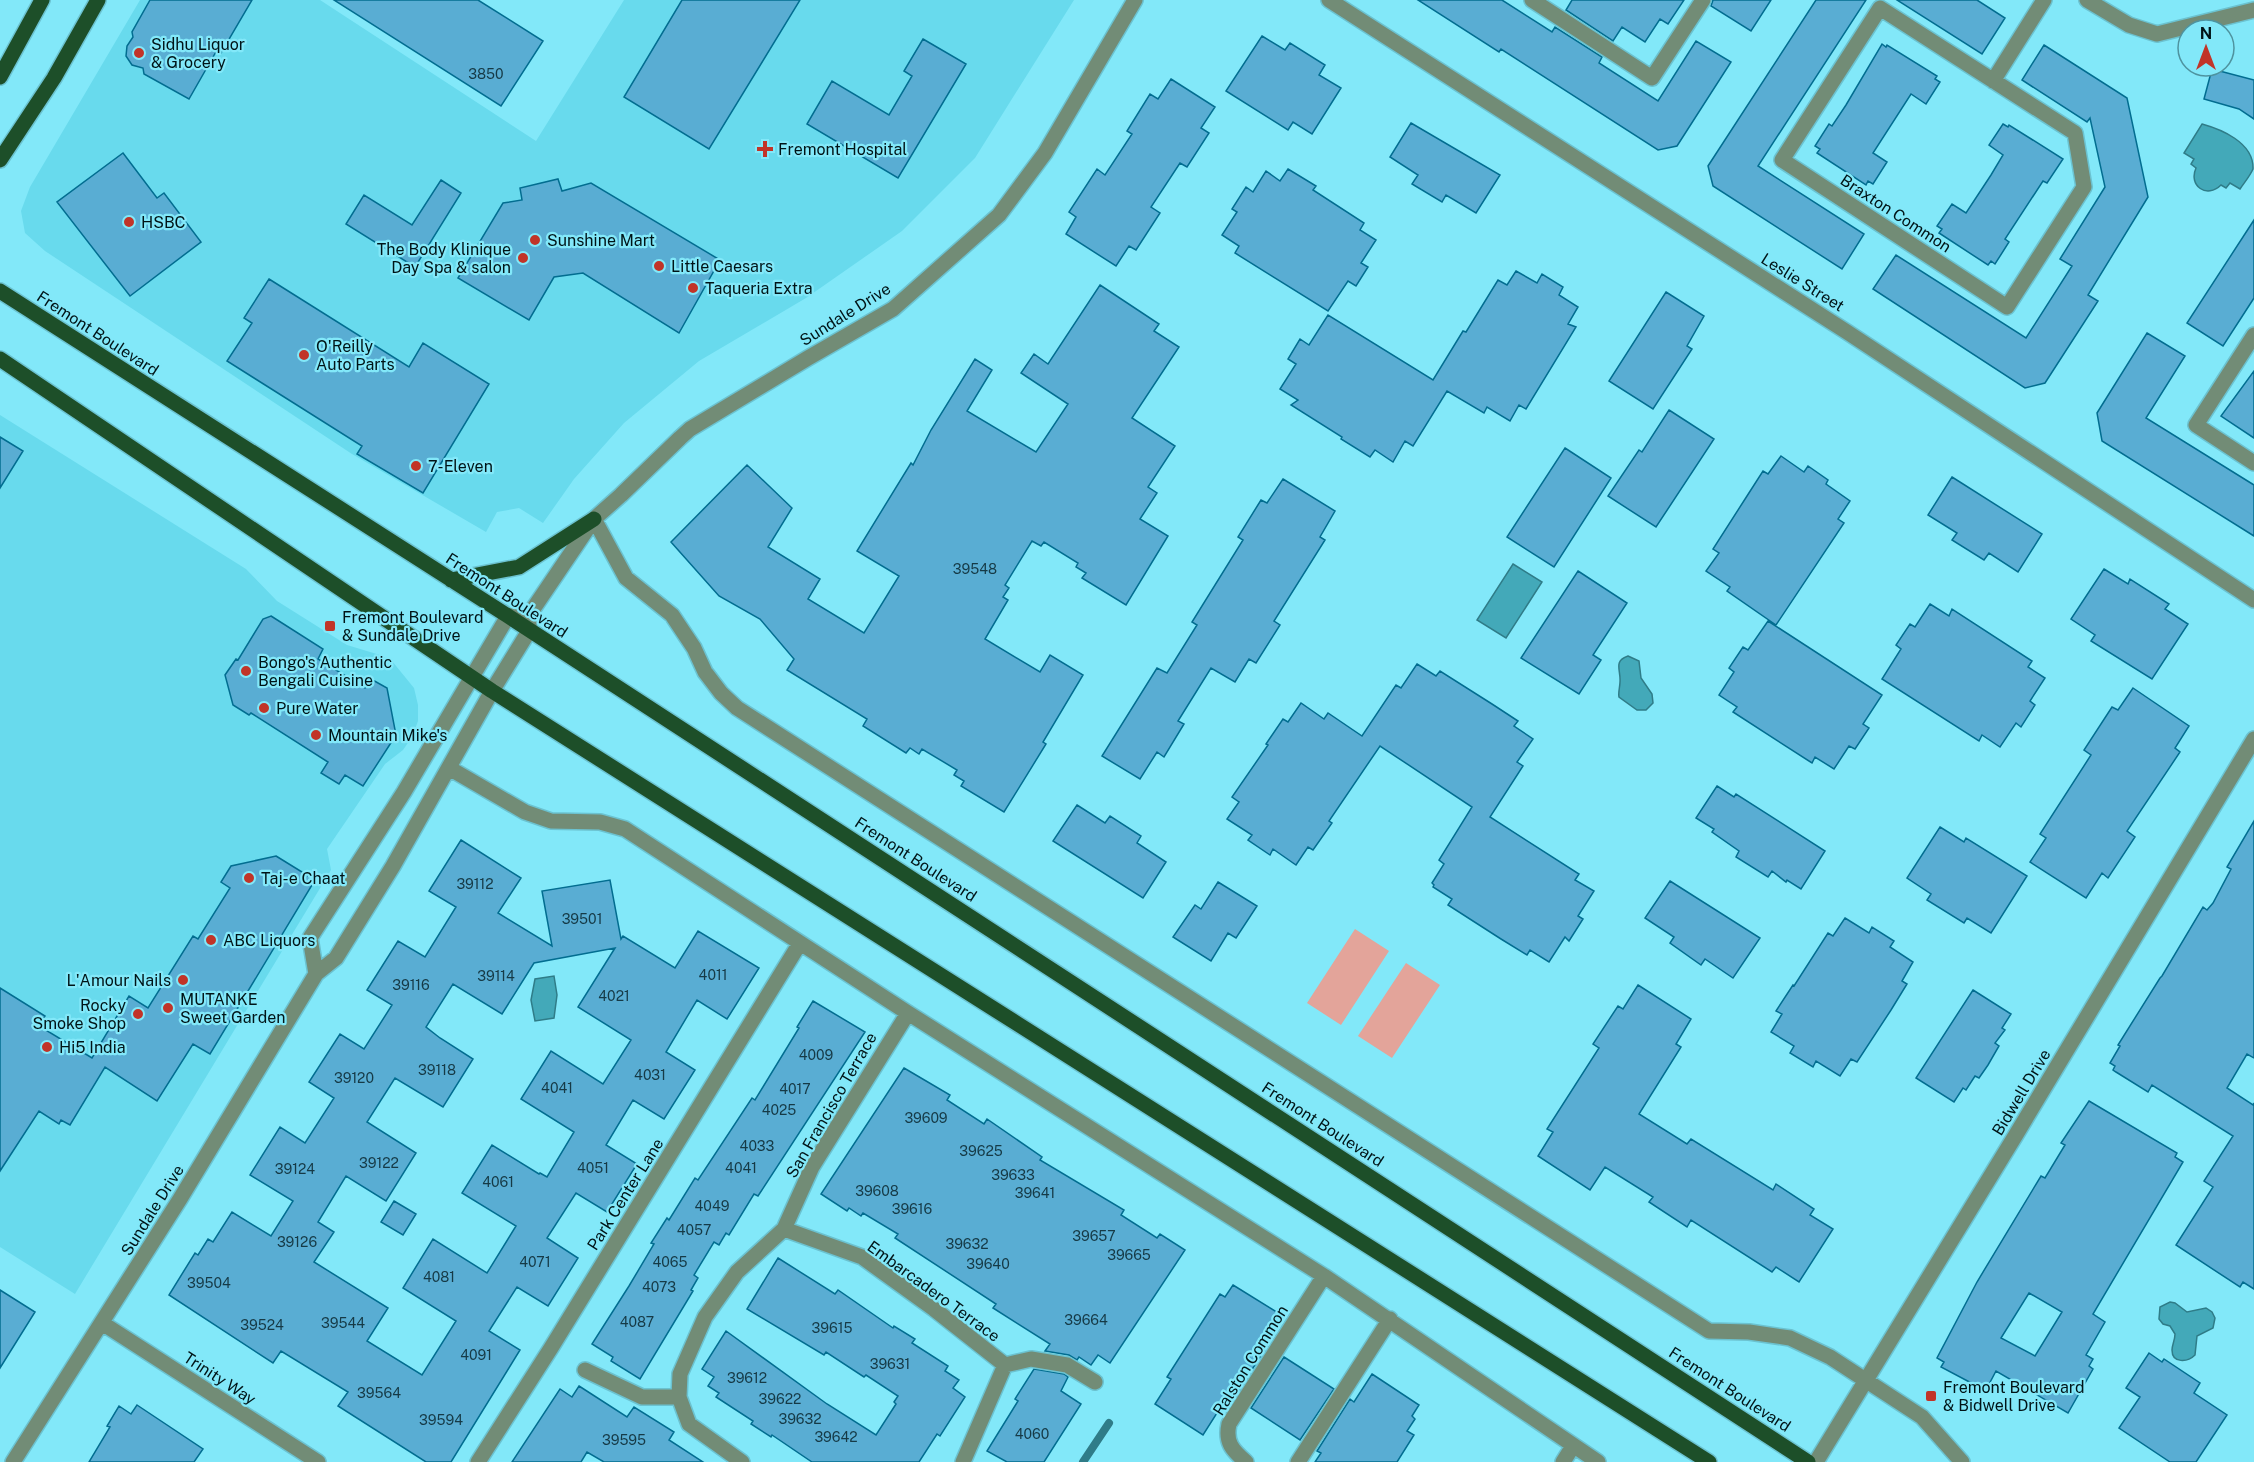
<svg xmlns="http://www.w3.org/2000/svg" width="2254" height="1462" viewBox="0 0 2254 1462" font-family="'Public Sans',sans-serif">
	<style>
		.built { fill: #68daed }
		.green { fill: #e3a49a }
		.water { fill: #43a9b9; stroke: #2f7c88; stroke-width: 1.5 }
		.lines { fill: none; stroke-linecap: round; stroke-linejoin: round }
		.stream { stroke: #2f7c88; stroke-width: 8 }
		.building { fill: #59add3; stroke: #026d90; stroke-width: 1.5; fill-rule: evenodd }
		.minor-casing { stroke: #6bc2d0; stroke-width: 18 }
		.major-casing { stroke: #6bc2d0; stroke-width: 18 }
		.minor { stroke: #728c76; stroke-width: 15 }
		.major { stroke: #1d4f29; stroke-width: 15 }
		.poi-dot { fill: #c13428; stroke: #82e8f9; stroke-width: 2 }
		.labels { text-anchor: middle; stroke-width: 4.5; stroke-linejoin: round; paint-order: stroke }
		.number-label { font-size: 14px; fill: #163a46 }
		.poi-label { font-size: 16px; fill: #001417; stroke: #82e8f9; text-anchor: start }
		.street-label { font-size: 16px; fill: #001417; stroke: #82e8f9 }
	</style>
	<rect width="100%" height="100%" fill="#82e8f9"/>
	<path class="built" d="M140 0H320L536 141 624 0H1074L975 158 902 231 806 298 699 361 624 423 574 479 543 523 519 508 497 512 486 532 352 454 45 251 25 233 21 211 30 187Z
		M0 415 246 569 277 601 347 645 380 655 392 661 414 688 418 705V721L412 737 403 750 385 764 327 849 331 870 75 1294 0 1247Z"/>
	<path class="green" d="M1355 929 1389 951 1341 1025 1307 1003Z
		M1406 963 1440 985 1392 1058 1358 1036Z"/>
	<path class="water" d="M2202 124C2220 129 2254 142 2253 169 2250 176 2244 183 2240 189L2230 183 2226 188 2221 185C2207 199 2188 186 2196 168L2191 164 2194 159 2184 153Z
		M1513 564 1542 582 1506 638 1477 620Z
		M1628 656 1639 661 1641 678 1652 694 1653 703 1646 710H1637L1619 697C1618 692 1620 687 1620 682 1621 670 1613 661 1628 656Z
		M554 976 557 995 554 1018 535 1021 531 1000 535 979Z
		M2170 1302 2175 1303 2187 1312 2206 1308 2212 1312 2215 1318 2213 1328 2197 1336 2195 1355C2188 1362 2172 1364 2172 1350 2172 1345 2175 1340 2175 1334L2170 1326 2163 1324 2159 1319 2160 1307Z"/>
	<g class="lines">
		<path class="stream" d="M1083 1462 1109 1423"/>
	</g>
	<path class="building" d="M150 0H252L221 53 217 50 189 99 144 74 143 68 132 65 126 56 127 46 133 37 132 32Z
		M334 0H478L543 41 501 106Z
		M682 0H800L709 149 624 97Z
		M1418 0H1502L1552 32 1555 27 1602 57 1599 63 1658 101 1696 41 1731 62 1677 146 1658 150 1501 49 1499 52Z
		M1572 0H1684L1668 24 1660 19 1645 42 1622 27 1613 41 1566 10Z
		M1713 0H1771L1751 31 1711 6Z
		M1816 0H1866L1758 166 1864 234 1842 269 1713 186 1708 166Z
		M1897 0H1977L2005 18 1982 54Z
		M1262 36 1285 50 1290 43 1325 65 1319 75 1341 88 1312 134 1293 122 1288 130 1226 91Z
		M923 39 966 64 898 178 807 124 832 81 889 115 912 76 904 71Z
		M1882 44 1886 47 1887 45 1937 76 1935 79 1940 82 1926 104 1911 94 1873 153 1887 162 1873 184 1868 181 1866 185 1817 153 1820 149 1815 146 1829 124 1832 126 1846 105Z
		M2044 45 2127 98 2148 197 2088 295 2098 301 2045 383 2025 388 1873 289 1896 255 2026 338 2072 266 2060 259 2105 187 2090 118 2087 122 2022 80Z
		M2212 69 2254 80V119L2239 109 2204 99Z
		M1171 79 1215 107 1201 128 1209 133 1187 167 1180 163 1151 207 1160 213 1136 250 1129 246 1116 266 1066 234 1076 217 1069 212 1097 169 1105 175 1132 134 1127 131 1150 94 1158 99Z
		M1411 123 1500 175 1476 213 1446 195 1442 202 1412 184 1418 175 1390 157Z
		M2003 124 2008 127 2009 125 2063 159 2047 183 2043 181 2005 239 2009 242 1995 264 1991 261 1988 265 1939 233 1942 229 1937 226 1952 204 1966 213 1991 175 2003 155 1989 145Z
		M123 153 157 198 164 193 201 242 130 296 57 202Z
		M1288 169 1316 186 1313 190 1364 223 1360 230 1376 240 1361 263 1368 267 1356 286 1348 281 1328 311 1235 253 1239 246 1222 235 1237 212 1232 209 1246 187 1253 192 1266 171 1280 181Z
		M558 179 562 191 591 183 720 260 679 333 583 273 554 277 529 320 458 278 503 203 522 200 520 188Z
		M441 180 461 193 415 267 346 224 364 195 412 225Z
		M2254 220V298L2223 346 2187 323Z
		M1516 271 1537 283 1542 274 1563 287 1559 295 1578 307 1568 324 1576 327 1526 409 1519 405 1510 421 1487 407 1484 413 1447 391 1413 446 1405 441 1393 462 1375 450 1370 457 1341 439 1342 437 1291 405 1298 400 1280 389 1296 364 1288 359 1300 339 1309 345 1328 315 1433 380 1463 331 1466 332 1498 280 1507 285Z
		M269 279 409 367 423 343 489 384 423 493 357 454 362 446 227 361 252 323 244 318Z
		M1100 285 1159 324 1154 331 1179 347 1132 418 1175 446 1148 487 1157 493 1140 519 1168 536 1126 605 1082 578 1086 573 1076 567 1078 563 1044 542 1041 546 1032 541 1005 585 1009 588 1003 597 1008 600 985 639 1040 672 1050 655 1083 675 1043 742 1046 744 1004 812 961 786 964 781 954 775 957 770 922 749 919 754 910 748 906 753 863 726 867 719 787 670 794 659 760 619 719 596 671 542 747 465 792 508 768 547 820 579 808 599 864 633 899 576 857 551 911 463 913 465 931 430 975 359 992 370 967 411 1036 452 1068 404 1021 373 1034 354 1048 364Z
		M1666 292 1704 316 1687 346 1692 349 1653 409 1609 381Z
		M2147 333 2185 356 2146 418 2254 485V536L2102 441 2097 413Z
		M2254 371V438L2221 416Z
		M1669 410 1714 439 1656 527 1608 496 1639 450 1642 452Z
		M0 437 23 451 0 488Z
		M1565 448 1611 478 1554 567 1507 537Z
		M1781 456 1804 472 1808 466 1828 480 1826 484 1850 501 1838 519 1844 523 1776 625 1727 591 1730 587 1706 571 1719 553 1713 549 1747 496 1763 471 1768 474Z
		M1952 477 2042 534 2018 572 1989 553 1984 560 1952 540 1957 533 1928 515Z
		M1283 479 1335 511 1320 537 1325 540 1274 621 1280 625 1256 663 1249 659 1235 682 1211 668 1178 721 1184 724 1164 757 1157 752 1140 779 1102 756 1157 668 1167 673 1197 625 1192 622 1243 540 1238 537 1261 500 1267 503Z
		M2104 569 2128 584 2130 579 2169 604 2165 609 2188 624 2152 679 2091 641 2095 635 2071 619Z
		M1578 571 1627 603 1593 655 1601 660 1579 694 1521 658Z
		M1930 604 1949 616 1952 609 2032 661 2028 667 2045 678 2030 701 2035 705 2021 727 2016 723 2000 747 1982 735 1979 741 1882 679 1901 649 1896 645 1910 624 1915 627Z
		M271 616 323 649 318 659 365 688 371 679 387 688 396 735 363 786 345 775 339 784 321 773 328 762 251 713 249 715 233 705 225 675 236 659 238 660 263 619Z
		M1768 621 1882 695 1863 724 1869 728 1855 749 1849 746 1834 769 1815 757 1812 763 1733 712 1737 707 1719 695 1734 672 1729 668 1743 647 1748 650Z
		M1417 664 1436 676 1440 671 1492 704 1518 721 1514 726 1533 739 1517 762 1523 766 1490 817 1579 874 1575 880 1594 891 1578 916 1583 919 1569 941 1565 937 1549 962 1530 950 1527 955 1501 939 1448 905 1452 899 1433 887 1434 885 1432 883 1444 864 1439 860 1472 807 1380 746 1329 821 1332 823 1313 850 1308 847 1296 865 1273 849 1270 855 1248 840 1252 835 1227 819 1239 802 1232 797 1268 745 1266 744 1283 719 1288 722 1301 703 1324 719 1328 713 1362 736 1396 685 1401 688Z
		M2133 688 2189 726 2175 748 2180 752 2127 831 2135 837 2108 878 2102 873 2086 898 2030 862 2046 838 2040 834 2091 755 2084 750 2112 707 2118 710Z
		M1717 786 1734 797 1736 794 1825 851 1801 889 1787 880 1786 882 1772 871 1768 877 1736 857 1739 851 1712 832 1714 829 1696 818Z
		M1077 805 1105 823 1110 816 1141 836 1137 843 1166 862 1143 898 1053 841Z
		M2254 821V1058L2247 1054 2227 1088 2253 1105 2254 1103V1289L2243 1282 2240 1287 2176 1245 2213 1187 2204 1181 2233 1136 2152 1085 2148 1092 2116 1072 2113 1070 2115 1066 2110 1063 2120 1046 2118 1045 2160 978 2162 976 2203 907 2207 910 2213 903 2231 869 2227 867Z
		M1940 827 1964 842 1966 838 2027 876 1991 933 1967 918 1964 923 1927 900 1931 894 1907 878Z
		M461 840 521 878 498 913 552 946 542 891 610 880 621 939 623 936 675 968 698 931 759 968 727 1019 697 1000 666 1052 695 1070 664 1119 633 1100 606 1145 637 1164 607 1212 576 1193 547 1238 578 1258 548 1306 517 1287 489 1331 520 1350 451 1462H426L338 1406 348 1392 281 1351 273 1363 169 1295 195 1253 198 1255 208 1239 213 1242 232 1212 271 1236 293 1201 250 1175 280 1127 305 1143 334 1098 309 1082 340 1034 364 1049 392 1005 367 990 398 941 425 957 456 907 429 891ZM615 948 578 1007 631 1040 603 1084 551 1051 521 1099 574 1132 547 1177 540 1173 539 1174 492 1145 462 1193 516 1226 487 1273 433 1239 403 1288 456 1321 422 1375 367 1341 388 1308 314 1262 334 1232 318 1222 346 1176 386 1201 416 1153 367 1122 395 1078 443 1107 473 1059 440 1038 426 1027 453 984 502 1014 534 963Z
		M276 856 315 880 210 1054 193 1044 157 1101 105 1067 70 1125 61 1120 59 1124 39 1111 0 1171V988L45 1016 39 1026 92 1058 129 996 148 1008 193 936 198 939 230 888 221 882 231 866Z
		M1670 881 1760 938 1733 978 1705 959 1701 965 1670 943 1674 937 1645 918Z
		M1218 882 1257 906 1236 938 1228 933 1211 961 1173 937 1195 905 1201 909Z
		M1845 918 1869 933 1872 927 1894 941 1890 947 1913 962 1902 981 1907 984 1891 1010 1857 1062 1851 1059 1840 1076 1816 1061 1813 1067 1790 1053 1794 1046 1771 1032 1782 1014 1776 1011 1793 985 1794 986 1828 933 1833 936Z
		M1638 985 1691 1019 1676 1044 1681 1047 1639 1114 1687 1144 1691 1139 1773 1190 1776 1184 1814 1209 1810 1215 1833 1229 1799 1282 1776 1267 1772 1272 1691 1220 1687 1227 1649 1202 1653 1197 1605 1167 1590 1190 1538 1156 1553 1132 1547 1129 1599 1048 1593 1044 1618 1006 1623 1009Z
		M1973 990 2011 1014 2002 1028 2005 1030 1995 1043 1999 1046 1988 1065 1979 1078 1975 1076 1966 1090 1963 1088 1954 1102 1916 1078Z
		M813 1001 865 1032 758 1196 754 1194 729 1235 726 1233 719 1245 714 1242 694 1275 698 1278 691 1290 693 1291 640 1379 611 1361 613 1357 592 1344 629 1286 654 1244 651 1243 667 1218 669 1220 695 1178 698 1180 752 1098 755 1100 799 1028 797 1027Z
		M904 1068 950 1095 947 1100 984 1124 987 1119 1042 1157 1040 1160 1124 1210 1121 1215 1157 1238 1160 1234 1185 1250 1110 1363 1098 1355 1091 1365 1079 1357 1077 1360 1069 1355 1045 1351 1050 1344 993 1308 996 1304 895 1238 898 1234 863 1213 861 1216 849 1208 847 1211 821 1194Z
		M2089 1101 2177 1153 2175 1157 2183 1162 2093 1314 2105 1322 2086 1355 2093 1359 2089 1366 2093 1369 2068 1413 1996 1371 1987 1388 1979 1384 1977 1386 1941 1367 1944 1362 1937 1358 1977 1282 2041 1176 2045 1178 2065 1145 2061 1143ZM2029 1293 2062 1312 2035 1356 2001 1338Z
		M394 1201 416 1214 403 1235 381 1222Z
		M778 1258 835 1294 838 1290 893 1328 894 1326 915 1339 912 1343 948 1366 945 1371 959 1380 953 1388 965 1397 940 1436 937 1434 919 1462H812L772 1435 771 1437 751 1424 753 1421 716 1397 719 1393 708 1386 714 1377 702 1369 726 1331 827 1404 876 1435 896 1404 894 1402 898 1396 866 1375 864 1377 826 1352 824 1355 747 1309Z
		M1233 1285 1280 1314 1262 1343 1267 1346 1234 1398 1229 1394 1203 1435 1155 1404 1171 1379 1167 1377 1220 1294 1225 1297Z
		M0 1290 35 1312 0 1368Z
		M2149 1353 2162 1362 2164 1359 2200 1383 2194 1393 2227 1415 2196 1462H2170L2119 1428 2140 1397 2126 1388Z
		M1284 1357 1334 1389 1300 1440 1251 1408Z
		M1034 1369 1064 1374 1068 1377 1061 1391 1081 1404 1044 1462H1007L987 1451 1018 1401 1015 1399Z
		M1372 1374 1419 1405 1412 1416 1415 1419 1407 1431 1414 1435 1397 1462H1315L1321 1453 1317 1451 1350 1399 1354 1402Z
		M579 1386 627 1417 634 1407 674 1432 669 1440 703 1462H604L587 1452 581 1462H512L560 1389 572 1397Z
		M137 1405 203 1449 194 1462H89L110 1427 107 1426 119 1406 131 1414Z"/>
	<g class="lines">
		<defs>
			<path id="minor" d="M1329 0 1847 332 2254 600
				M1532 0 1652 78 1703 0
				M2087 0 2129 25 2157 34 2254 10
				M1880 8 2075 133 2084 187 2007 307 1782 160Z
				M1993 81 2044 0
				M2254 335 2196 425 2254 463
				M594 519 626 578 672 615 694 648 705 672 721 693 737 708 1709 1331 1749 1332 1790 1338 1830 1357 1922 1417 1962 1462
				M449 768 525 812 551 821 600 822 625 829 908 1013 1324 1276 1598 1462
				M316 974 310 938 404 792 508 616 520 615
				M784 1229 862 1257 934 1309 1005 1365 1031 1359 1067 1365 1095 1382
				M102 1323 318 1462
				M585 1370 642 1397H679L689 1424 742 1462
				M679 1397 680 1374 705 1317 737 1272 784 1229 812 1167 908 1013
				M13 1462 180 1199 316 974 336 958 393 866 492 691 529 631V615L594 519 621 495 680 438 690 429 808 358 893 309 999 215 1045 153 1135 0
				M478 1462 551 1348 800 943
				M963 1462 1005 1365
				M1246 1462C1232 1450 1225 1442 1229 1424L1324 1276
				M1298 1462 1390 1319
				M1563 1462 1573 1446
				M1816 1462 2017 1133 2254 739"/>
			<path id="major" d="M0 77 42 0
				M0 160 54 78 98 0
				M0 291 508 616 1808 1462
				M0 359 492 691 1709 1462
				M451 580 519 567 594 519"/>
		</defs>
		<use href="#minor" class="minor-casing"/>
		<use href="#major" class="major-casing"/>
		<use href="#minor" class="minor"/>
		<use href="#major" class="major"/>
	</g>
	<g class="poi-dot">
		<circle cx="139" cy="53" r="6"/>
		<path d="M762 140h6v6h6v6h-6v6h-6v-6h-6v-6h6z"/>
		<circle cx="129" cy="222" r="6"/>
		<circle cx="535" cy="240" r="6"/>
		<circle cx="523" cy="258" r="6"/>
		<circle cx="659" cy="266" r="6"/>
		<circle cx="693" cy="288" r="6"/>
		<circle cx="304" cy="355" r="6"/>
		<circle cx="416" cy="466" r="6"/>
		<rect x="324" y="620" width="12" height="12" rx="3"/>
		<circle cx="246" cy="671" r="6"/>
		<circle cx="264" cy="708" r="6"/>
		<circle cx="316" cy="735" r="6"/>
		<circle cx="249" cy="878" r="6"/>
		<circle cx="211" cy="940" r="6"/>
		<circle cx="183" cy="980" r="6"/>
		<circle cx="168" cy="1008" r="6"/>
		<circle cx="138" cy="1014" r="6"/>
		<circle cx="47" cy="1047" r="6"/>
		<rect x="1925" y="1390" width="12" height="12" rx="3"/>
	</g>
	<g class="labels">
		<g class="number-label">
			<text x="486" y="79">3850</text>
			<text x="975" y="574">39548</text>
			<text x="475" y="889">39112</text>
			<text x="582" y="924">39501</text>
			<text x="713" y="980">4011</text>
			<text x="496" y="981">39114</text>
			<text x="411" y="990">39116</text>
			<text x="614" y="1001">4021</text>
			<text x="816" y="1060">4009</text>
			<text x="437" y="1075">39118</text>
			<text x="650" y="1080">4031</text>
			<text x="354" y="1083">39120</text>
			<text x="557" y="1093">4041</text>
			<text x="795" y="1094">4017</text>
			<text x="779" y="1115">4025</text>
			<text x="926" y="1123">39609</text>
			<text x="757" y="1151">4033</text>
			<text x="981" y="1156">39625</text>
			<text x="379" y="1168">39122</text>
			<text x="593" y="1173">4051</text>
			<text x="741" y="1173">4041</text>
			<text x="295" y="1174">39124</text>
			<text x="1013" y="1180">39633</text>
			<text x="498" y="1187">4061</text>
			<text x="877" y="1196">39608</text>
			<text x="1035" y="1198">39641</text>
			<text x="712" y="1211">4049</text>
			<text x="912" y="1214">39616</text>
			<text x="694" y="1235">4057</text>
			<text x="1094" y="1241">39657</text>
			<text x="297" y="1247">39126</text>
			<text x="967" y="1249">39632</text>
			<text x="1129" y="1260">39665</text>
			<text x="535" y="1267">4071</text>
			<text x="670" y="1267">4065</text>
			<text x="988" y="1269">39640</text>
			<text x="439" y="1282">4081</text>
			<text x="209" y="1288">39504</text>
			<text x="659" y="1292">4073</text>
			<text x="1086" y="1325">39664</text>
			<text x="637" y="1327">4087</text>
			<text x="343" y="1328">39544</text>
			<text x="262" y="1330">39524</text>
			<text x="832" y="1333">39615</text>
			<text x="476" y="1360">4091</text>
			<text x="890" y="1369">39631</text>
			<text x="747" y="1383">39612</text>
			<text x="379" y="1398">39564</text>
			<text x="780" y="1404">39622</text>
			<text x="800" y="1424">39632</text>
			<text x="441" y="1425">39594</text>
			<text x="1032" y="1439">4060</text>
			<text x="836" y="1442">39642</text>
			<text x="624" y="1445">39595</text>
		</g>
		<g class="poi-label">
			<text x="151" y="50">Sidhu Liquor<tspan x="151" dy="18">&amp; Grocery</tspan></text>
			<text x="778" y="155">Fremont Hospital</text>
			<text x="141" y="228">HSBC</text>
			<text x="547" y="246">Sunshine Mart</text>
			<text x="511" y="255" text-anchor="end">The Body Klinique<tspan x="511" dy="18">Day Spa &amp; salon</tspan></text>
			<text x="671" y="272">Little Caesars</text>
			<text x="705" y="294">Taqueria Extra</text>
			<text x="316" y="352">O'Reilly<tspan x="316" dy="18">Auto Parts</tspan></text>
			<text x="428" y="472">7-Eleven</text>
			<text x="342" y="623">Fremont Boulevard<tspan x="342" dy="18">&amp; Sundale Drive</tspan></text>
			<text x="258" y="668">Bongo's Authentic<tspan x="258" dy="18">Bengali Cuisine</tspan></text>
			<text x="276" y="714">Pure Water</text>
			<text x="328" y="741">Mountain Mike's</text>
			<text x="261" y="884">Taj-e Chaat</text>
			<text x="223" y="946">ABC Liquors</text>
			<text x="171" y="986" text-anchor="end">L'Amour Nails</text>
			<text x="180" y="1005">MUTANKE<tspan x="180" dy="18">Sweet Garden</tspan></text>
			<text x="126" y="1011" text-anchor="end">Rocky<tspan x="126" dy="18">Smoke Shop</tspan></text>
			<text x="59" y="1053">Hi5 India</text>
			<text x="1943" y="1393">Fremont Boulevard<tspan x="1943" dy="18">&amp; Bidwell Drive</tspan></text>
		</g>
		<g class="street-label">
			<text transform="translate(1896 213) rotate(33)" y="6">Braxton Common</text>
			<text transform="translate(1803 282) rotate(32)" y="6">Leslie Street</text>
			<text transform="translate(845 314) rotate(-32)" y="6">Sundale Drive</text>
			<text transform="translate(98 333) rotate(33)" y="6">Fremont Boulevard</text>
			<text transform="translate(507 595) rotate(33)" y="6">Fremont Boulevard</text>
			<text transform="translate(916 859) rotate(33)" y="6">Fremont Boulevard</text>
			<text transform="translate(2021 1092) rotate(-59)" y="6">Bidwell Drive</text>
			<text transform="translate(831 1105) rotate(-60)" y="6">San Francisco Terrace</text>
			<text transform="translate(1323 1124) rotate(33)" y="6">Fremont Boulevard</text>
			<text transform="translate(625 1194) rotate(-58)" y="6">Park Center Lane</text>
			<text transform="translate(152 1210) rotate(-58)" y="6">Sundale Drive</text>
			<text transform="translate(934 1291) rotate(36)" y="6">Embarcadero Terrace</text>
			<text transform="translate(1250 1360) rotate(-58)" y="6">Ralston Common</text>
			<text transform="translate(220 1378) rotate(33)" y="6">Trinity Way</text>
			<text transform="translate(1730 1389) rotate(33)" y="6">Fremont Boulevard</text>
		</g>
	</g>
	<g transform="translate(2206 48)"><circle r="28" fill="#82e8f9" stroke="#4e939f" stroke-width="1.5"/>
	<path d="M0-4.5L10 22L0 15L-10 22Z" fill="#c13428"/>
	<text y="-9" font-size="16" font-weight="bold" text-anchor="middle" fill="#001417">N</text>
	</g>
</svg>
